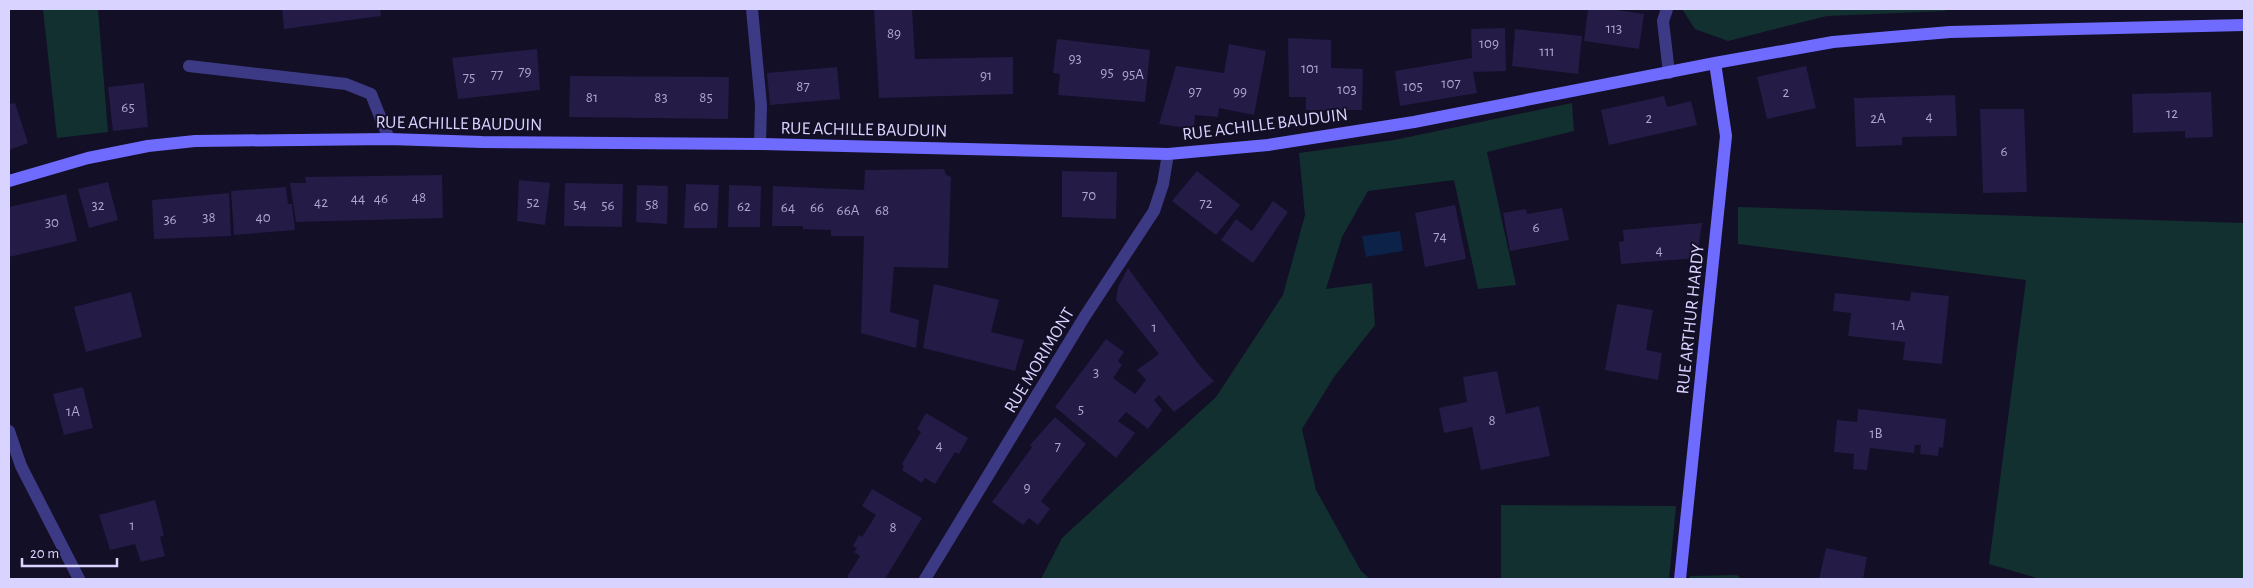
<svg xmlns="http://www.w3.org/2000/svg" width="2253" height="588" viewBox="0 0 2253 588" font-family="'Alegreya Sans',sans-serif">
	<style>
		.green { fill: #12302f }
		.water { fill: #0c2248 }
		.building { fill: #241b47 }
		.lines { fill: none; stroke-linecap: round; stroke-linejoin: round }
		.lane { stroke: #3d3a85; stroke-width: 12 }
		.street { stroke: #3d3a85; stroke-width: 12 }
		.secondary { stroke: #6f6bff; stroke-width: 12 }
		.labels { text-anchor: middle; stroke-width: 4; stroke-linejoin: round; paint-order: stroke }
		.number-label { font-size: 15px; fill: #aca6d1 }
		.street-label { font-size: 18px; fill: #d9d4ff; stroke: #130f26 }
	</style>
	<rect width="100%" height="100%" fill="#130f26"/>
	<path class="green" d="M43 9H98L108 132 57 138Z
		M1682 9H1945V11L1827 16 1728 41 1695 29Z
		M1572 103 1574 131 1487 152 1516 285 1478 289 1454 180 1368 191 1342 237 1326 289 1372 283 1375 325 1334 377 1302 429 1316 490 1361 571 1370 579H1041L1062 538 1216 397 1283 295 1305 215 1299 153 1394 140Z
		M1738 207 2244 223V579H2040L1989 564 2026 280 1738 244Z
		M1501 505 1676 506 1669 579H1501Z
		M1737 575 1742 579H1689L1690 576Z"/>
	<path class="water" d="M1400 231 1403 251 1366 257 1362 236Z"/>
	<path class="building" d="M282 9H380L381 16 284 29Z
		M912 9 915 59 1013 57V94L879 98 874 10Z
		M1588 9H1610L1644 14 1639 49 1584 41Z
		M1505 28 1506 71 1473 72 1477 93 1400 106 1395 71 1472 58 1471 29Z
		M1515 29 1582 36 1578 74 1512 66Z
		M1288 38 1331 40V68L1363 69 1362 110H1306V97H1289Z
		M1057 39 1150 50 1145 102 1058 95 1060 74 1053 73Z
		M1229 44 1266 51 1254 115 1219 108 1218 117 1195 115 1194 129 1159 124 1176 66 1224 73Z
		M537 49 540 90 458 99 452 58Z
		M1806 66 1816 108 1767 119 1757 77Z
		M837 67 840 99 770 105 767 73Z
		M570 76 729 77 728 119 569 117Z
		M144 83 148 127 113 131 108 87Z
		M2211 92 2213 137 2185 138V131L2133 133 2132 94Z
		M1955 95 1957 136 1902 137V145L1856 147 1854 98Z
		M1664 96 1667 107 1691 101 1697 125 1609 145 1601 110Z
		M15 103 28 143 9 150V104Z
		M1980 109H2024L2027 192 1983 193Z
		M944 169 946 175 951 177 948 268 894 267 890 312 919 320 916 348 861 333 864 236H831V230L803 229V226H772L773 186 864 190 865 170Z
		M1062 171 1117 172 1116 219 1062 217Z
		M1197 171 1240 205 1216 235 1172 201Z
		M442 175 443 218 296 222 290 183H306L305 177Z
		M519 180 550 183 545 225 517 221Z
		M108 182 118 220 89 228 78 189Z
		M565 183 623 184 622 227 564 226Z
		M686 184 719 185 717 228H684Z
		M637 185 668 186 667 224 636 222Z
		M729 185 761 186 760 227H728Z
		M286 187 288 204H292L295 230 234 235 231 191Z
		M229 193 231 236 154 239 152 200Z
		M66 194 77 241 9 257V207Z
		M1273 201 1288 212 1253 263 1221 240 1236 219 1252 231Z
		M1455 205 1466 259 1425 267 1415 213Z
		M1562 208 1569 240 1510 251 1503 213 1526 209 1527 214Z
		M1702 223 1697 258 1621 264 1619 242 1624 241 1623 230Z
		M1128 268 1200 366 1214 381 1174 412 1159 395 1154 400 1162 410 1148 429 1126 412 1118 421 1135 433 1116 458 1055 407 1106 339 1124 352 1118 361 1122 365 1113 378 1135 394 1146 380 1137 370 1159 354 1116 300 1118 287Z
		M934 284 999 300 991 332 1024 340 1015 371 923 348Z
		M131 292 142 337 86 352 74 307Z
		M1911 292 1949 296 1942 364 1903 360 1905 342 1848 336 1851 313 1833 311 1835 293 1910 301Z
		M1617 304 1653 310 1646 350 1662 353 1658 380 1605 370Z
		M1497 371 1506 414 1539 406 1550 456 1481 470 1472 427 1444 433 1439 408 1467 402 1463 377Z
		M83 387 93 428 64 435 53 394Z
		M1858 409 1946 419 1943 448 1939 447 1938 456 1920 454 1921 445H1915L1914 453 1870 448 1867 470 1853 469 1854 454 1834 452 1837 420 1857 422Z
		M926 413 968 438 959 454 955 452 935 484 925 478 922 483 902 470 904 466 902 464 921 432 917 429Z
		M1055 417 1086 444 1041 501 1050 509 1038 525 1029 518 1023 525 992 502 1032 447 1030 445Z
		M872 489 922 518 885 579H851L847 577 860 556 854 552 857 548 853 546 859 535 862 537 876 515 862 506Z
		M155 500 164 535 160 537 165 556 141 562 135 544 110 550 99 515Z
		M1826 548 1867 557 1863 579H1819Z"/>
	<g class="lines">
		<path class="lane" d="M189 66 346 84 371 94 389 139"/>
		<path class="street" d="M752 9 761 105 760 144
			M1667 9 1663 21 1669 73
			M9 431 21 466 79 579
			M925 579 1085 316 1154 211 1163 184 1168 154"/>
		<path class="secondary" d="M9 181 88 158 148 146 195 141 389 139 482 142 760 144 1168 154 1268 145 1414 122 1715 63 1833 42 1950 32 2244 25
			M1680 579 1726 136 1715 63"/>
	</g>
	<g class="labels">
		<g class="number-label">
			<text x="1614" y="33">113</text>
			<text x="894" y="38">89</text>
			<text x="1489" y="48">109</text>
			<text x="1547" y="56">111</text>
			<text x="1075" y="63">93</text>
			<text x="1310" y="73">101</text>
			<text x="525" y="76">79</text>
			<text x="1107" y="77">95</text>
			<text x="497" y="79">77</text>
			<text x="1133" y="79">95A</text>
			<text x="986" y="80">91</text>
			<text x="469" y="82">75</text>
			<text x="1451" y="88">107</text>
			<text x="803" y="91">87</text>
			<text x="1413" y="91">105</text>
			<text x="1347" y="94">103</text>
			<text x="1195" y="96">97</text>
			<text x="1240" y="96">99</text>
			<text x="1786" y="97">2</text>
			<text x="592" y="102">81</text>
			<text x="661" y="102">83</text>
			<text x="706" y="102">85</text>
			<text x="128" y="112">65</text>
			<text x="2172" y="118">12</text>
			<text x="1929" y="121">4</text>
			<text x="1649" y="123">2</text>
			<text x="1878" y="123">2A</text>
			<text x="2004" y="156">6</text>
			<text x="1089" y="200">70</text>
			<text x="419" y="202">48</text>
			<text x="358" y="203">44</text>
			<text x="381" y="203">46</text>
			<text x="321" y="207">42</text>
			<text x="533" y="207">52</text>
			<text x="1206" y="208">72</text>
			<text x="580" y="209">54</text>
			<text x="652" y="209">58</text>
			<text x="98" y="210">32</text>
			<text x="608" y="210">56</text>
			<text x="701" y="211">60</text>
			<text x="744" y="211">62</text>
			<text x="788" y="212">64</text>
			<text x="817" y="212">66</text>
			<text x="848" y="215">66A</text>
			<text x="882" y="215">68</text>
			<text x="209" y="222">38</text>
			<text x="263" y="222">40</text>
			<text x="170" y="224">36</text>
			<text x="52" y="227">30</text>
			<text x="1536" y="232">6</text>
			<text x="1440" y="241">74</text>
			<text x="1659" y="255">4</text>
			<text x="1898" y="330">1A</text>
			<text x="1154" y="332">1</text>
			<text x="1096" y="377">3</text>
			<text x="1081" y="414">5</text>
			<text x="73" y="416">1A</text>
			<text x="1492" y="425">8</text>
			<text x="1876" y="438">1B</text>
			<text x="939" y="450">4</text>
			<text x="1058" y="451">7</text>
			<text x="1027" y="492">9</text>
			<text x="132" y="530">1</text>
			<text x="893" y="532">8</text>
		</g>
		<g class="street-label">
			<text transform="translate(459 123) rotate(1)" y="6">RUE ACHILLE BAUDUIN</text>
			<text transform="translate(1265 124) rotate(-7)" y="6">RUE ACHILLE BAUDUIN</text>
			<text transform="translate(864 129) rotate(1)" y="6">RUE ACHILLE BAUDUIN</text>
			<text transform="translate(1690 319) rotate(-84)" y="6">RUE ARTHUR HARDY</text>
			<text transform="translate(1039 360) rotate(-59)" y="6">RUE MORIMONT</text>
		</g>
	</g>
	<rect width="2253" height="588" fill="none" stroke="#d9d4ff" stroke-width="20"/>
	<path d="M22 558v8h95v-8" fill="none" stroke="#d9d4ff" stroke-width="2.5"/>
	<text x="30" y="558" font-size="15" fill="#d9d4ff" stroke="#130f26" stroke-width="4" paint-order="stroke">20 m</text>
</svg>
